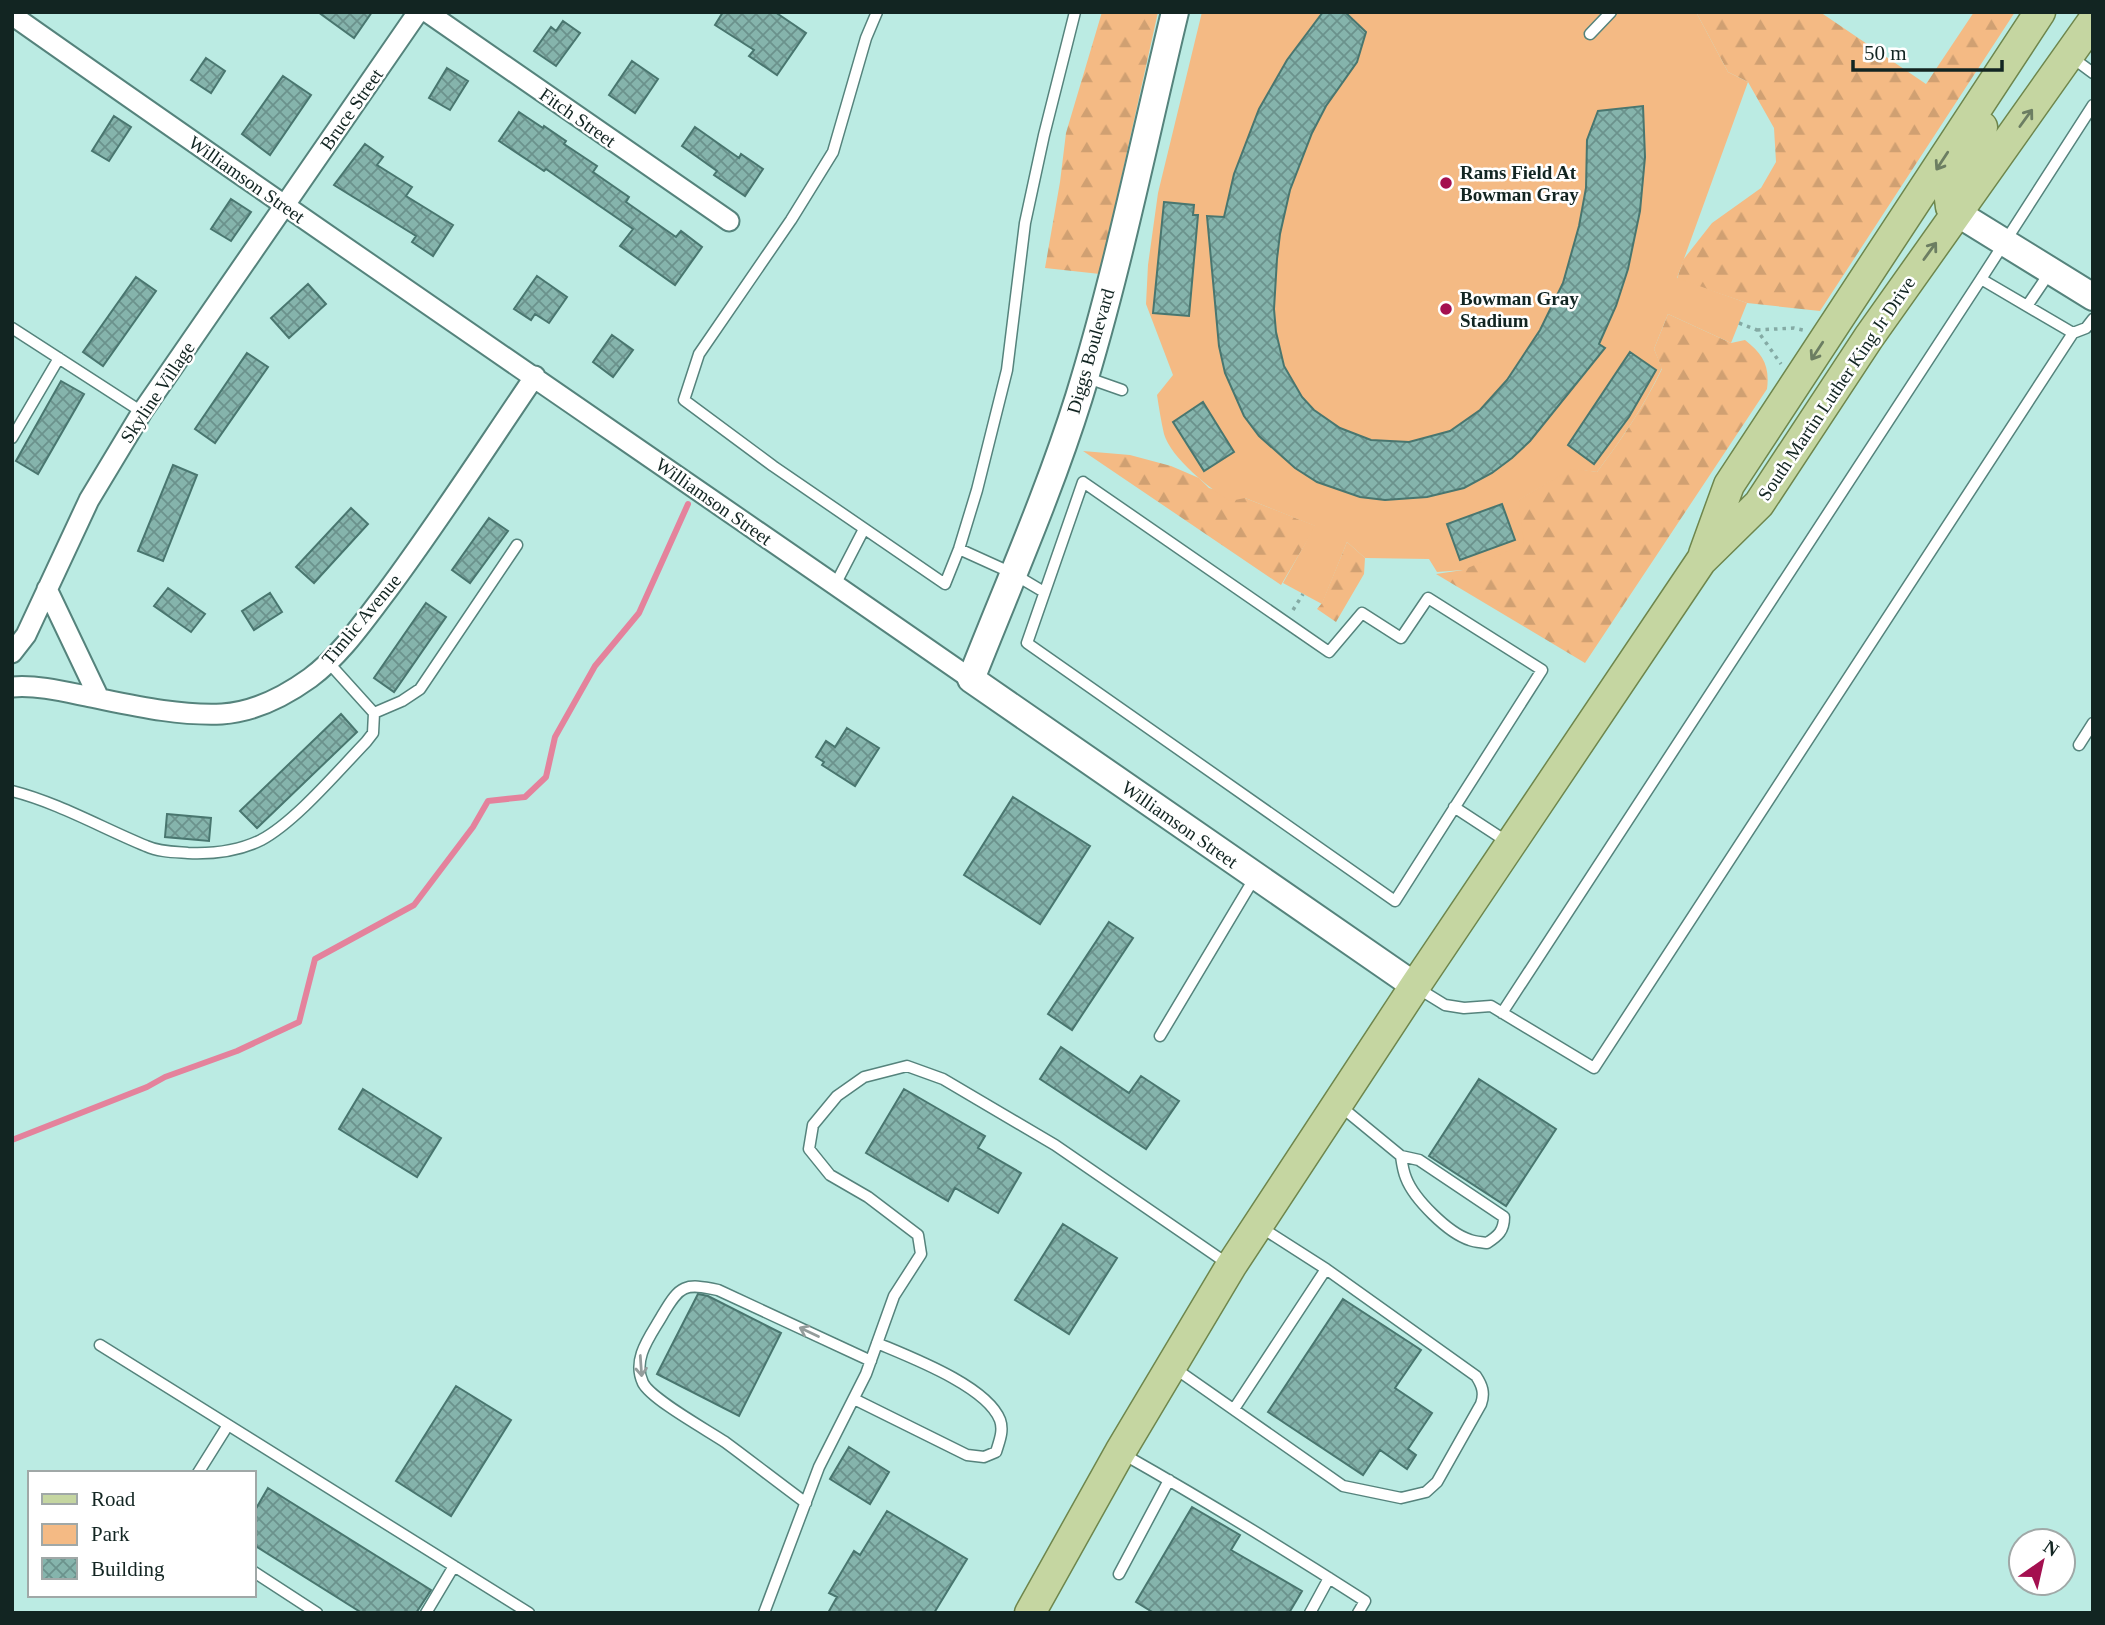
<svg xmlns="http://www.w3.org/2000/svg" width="2105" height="1625" viewBox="0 0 2105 1625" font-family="'Times New Roman',serif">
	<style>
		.forest { fill: url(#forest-firs) }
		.park { fill: #f4ba84 }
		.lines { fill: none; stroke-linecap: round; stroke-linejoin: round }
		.stream { stroke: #e4829c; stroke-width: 6 }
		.building { fill: url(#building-cross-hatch); stroke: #49766f; stroke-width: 2 }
		.lane-casing { stroke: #55837c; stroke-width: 13 }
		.street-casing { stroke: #55837c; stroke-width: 23 }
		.secondary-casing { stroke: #55837c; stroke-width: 30 }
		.primary-casing { stroke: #6e864c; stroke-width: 33 }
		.path { stroke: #84aaa4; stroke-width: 3.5; stroke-dasharray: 3.5 5; stroke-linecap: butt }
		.lane { stroke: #fff; stroke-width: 10 }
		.street { stroke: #fff; stroke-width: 19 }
		.secondary { stroke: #fff; stroke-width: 26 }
		.primary { stroke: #c5d6a1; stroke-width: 30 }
		.oneway { stroke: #6c7e62 }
		.oneway2 { stroke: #949d9c }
		.poi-dot { fill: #a41050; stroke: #fff; stroke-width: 2.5 }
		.labels { text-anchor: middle; stroke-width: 5; stroke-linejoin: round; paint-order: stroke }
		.street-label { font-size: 19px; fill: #122522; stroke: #fff }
		.poi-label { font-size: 19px; font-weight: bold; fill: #122522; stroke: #fff; text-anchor: start }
	</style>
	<defs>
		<pattern id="forest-firs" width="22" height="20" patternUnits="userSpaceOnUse" patternTransform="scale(1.75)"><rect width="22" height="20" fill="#f4ba84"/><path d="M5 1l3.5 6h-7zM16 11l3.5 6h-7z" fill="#d0a072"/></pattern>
		<pattern id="building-cross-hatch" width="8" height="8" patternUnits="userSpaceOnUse" patternTransform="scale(1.75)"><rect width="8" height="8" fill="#85b4ac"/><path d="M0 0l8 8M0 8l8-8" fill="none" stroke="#6b928c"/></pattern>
	</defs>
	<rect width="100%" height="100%" fill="#bbebe3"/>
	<path class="forest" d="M1102 12H1158L1100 274 1045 268 1060 182 1066 133Z
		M1696 12H1820L1926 84 1974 12H2015L1820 311 1747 303 1677 279 1683 260 1712 223 1761 188 1776 162 1774 128 1748 82 1728 72Z
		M1668 314 1731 343 1745 340C1763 354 1770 366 1767 389L1585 663 1436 574 1463 570 1518 500 1571 468 1597 472C1622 439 1644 406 1662 369L1654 349Z
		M1083 451 1130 455 1171 466 1199 478 1209 488 1245 498 1316 526 1281 585Z
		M1347 542 1365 558 1364 574 1336 622 1317 609 1322 603Z"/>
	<path class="park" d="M1202 12H1696L1728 72 1748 82 1677 278 1747 303 1731 343 1668 314 1654 349 1662 368C1644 406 1622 439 1597 472L1571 469 1519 500 1524 544 1463 570 1437 572 1429 559 1365 558 1347 542 1322 604 1283 583 1315 526 1245 498 1230 501C1210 489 1171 458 1164 434 1161 421 1159 408 1157 395L1173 375 1146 304 1148 265 1158 193Z"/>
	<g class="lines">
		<path class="stream" d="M12 1140 147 1087 165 1077 237 1051 299 1022 315 959 414 905 473 827 488 801 525 797 546 777 555 737 595 666 639 613 688 504"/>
	</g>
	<path class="building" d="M318 12H372L354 38Z
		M723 12H775L806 33 777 75 749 56 754 50 715 25Z
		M1323 12H1345L1366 32 1357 62 1326 106 1312 133 1290 190 1280 234 1277 259 1274 309 1276 332 1284 366 1302 397 1314 410 1340 428 1371 440 1409 442 1450 431 1480 410 1507 380 1540 330 1563 283 1579 226 1586 188 1587 140 1598 111 1643 106 1645 157 1640 211 1628 269 1616 306 1599 344 1605 348 1530 441 1512 458 1492 473 1464 488 1427 497 1385 500 1360 497 1317 482 1295 468 1259 436 1244 416 1225 373 1219 346 1207 216 1224 217 1234 174 1259 109 1287 60Z
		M563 21 580 33 556 66 534 51 551 27 556 31Z
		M206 58 225 71 211 93 191 80Z
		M632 61 658 79 635 113 609 95Z
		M447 68 468 81 450 110 429 98Z
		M283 76 311 95 270 155 242 134Z
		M519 112 543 128 544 126 566 141 564 144 597 166 593 172 629 197 626 202 676 237 681 231 702 247 675 285 620 246 633 229 546 169 544 171 499 141Z
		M114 116 131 127 109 161 92 151Z
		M695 127 739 158 741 154 763 169 745 196 714 175 717 171 682 146Z
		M365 144 383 157 377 165 412 187 406 196 453 225 433 256 412 242 416 236 334 185Z
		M231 199 251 212 231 241 211 229Z
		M1164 202 1194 205 1193 215H1198L1189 316 1153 313Z
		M537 276 567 297 549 323 535 314 531 320 514 309Z
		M136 277 156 291 103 366 83 352Z
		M308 284 326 304 289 338 271 318Z
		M612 335 633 350 613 377 593 362Z
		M1630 352 1656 370 1629 417 1594 464 1568 445Z
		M247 353 268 367 215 443 195 429Z
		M61 381 84 394 38 474 16 461Z
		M1203 402 1234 452 1204 471 1173 422Z
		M173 465 197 475 163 561 138 551Z
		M1502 504 1515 540 1460 560 1447 524Z
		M351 508 368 524 314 583 296 567Z
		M489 518 508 531 470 583 452 570Z
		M168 588 205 614 191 632 154 606Z
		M270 593 282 612 254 630 242 611Z
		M426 603 446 617 394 692 374 678Z
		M341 714 357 732 257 828 240 811Z
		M847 728 879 748 855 786 822 765 824 762 816 757 826 741 835 747Z
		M1013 797 1090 846 1040 924 964 875Z
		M167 814 211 818 209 841 165 837Z
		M1109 922 1133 938 1072 1030 1048 1014Z
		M1061 1047 1129 1093 1141 1076 1179 1101 1146 1149 1040 1079Z
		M1479 1079 1556 1129 1506 1206 1429 1156Z
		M363 1089 441 1138 417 1177 339 1129Z
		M904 1089 985 1136 978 1148 1021 1173 998 1213 955 1188 948 1201 866 1153Z
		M1063 1224 1117 1258 1069 1334 1015 1300Z
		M698 1294 708 1296 781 1333 739 1416 657 1374Z
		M1343 1299 1421 1350 1395 1388 1432 1413 1408 1449 1416 1455 1407 1469 1380 1450 1363 1475 1268 1412Z
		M456 1386 511 1420 451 1516 396 1481Z
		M849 1447 889 1472 870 1504 830 1479Z
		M268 1488 431 1590 416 1613H362L254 1545V1512Z
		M1192 1507 1240 1535 1231 1550 1302 1591 1289 1613H1154L1136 1602Z
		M887 1511 967 1559 934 1613H828L837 1597 829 1593 854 1551 860 1555Z"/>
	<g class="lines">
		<defs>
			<path id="lane" d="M877 12 866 38 833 152 791 220 699 354 684 400 773 466 945 584 959 549 977 490 1007 370 1025 223 1044 135 1075 12
				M1590 34 1611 12
				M2070 56 2093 73
				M1981 279 2093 105
				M2027 306 2050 272
				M12 328 142 412
				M2073 333 2086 328 2093 319
				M1085 377 1122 390
				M12 438 59 358
				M1083 482 1329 652 1362 613 1401 638 1428 598 1542 670 1395 901 1027 643Z
				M959 549 1012 573 1044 592
				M835 585 864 529
				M374 713 402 701 420 689 517 545
				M2079 745 2093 723
				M12 791C59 803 102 828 146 846 159 852 174 852 188 853 212 854 239 851 261 840 295 822 338 771 366 742L373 733 374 713 328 662
				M1454 807 1509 843
				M1419 989 1445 1005 1464 1008 1491 1006 1594 1068 2073 333 1981 279 1502 1013
				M1160 1036 1255 877
				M1339 1105 1401 1156C1402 1163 1403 1171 1406 1178 1414 1199 1448 1233 1470 1240 1475 1242 1481 1242 1487 1243 1498 1236 1504 1231 1504 1217L1419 1160 1401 1156
				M100 1345 529 1613
				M1173 1367 1343 1486 1401 1498 1426 1492 1437 1482 1481 1404C1485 1393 1482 1385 1476 1376L1326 1269
				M854 1399 967 1455 984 1457 996 1452C999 1442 1004 1431 1000 1420 987 1386 910 1357 877 1343
				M1234 1409 1326 1269 1262 1228
				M1123 1454C1206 1501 1286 1550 1365 1601L1358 1613
				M198 1473 228 1425
				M806 1503C779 1483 752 1462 725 1442 707 1430 651 1399 643 1383 631 1358 652 1334 663 1314 680 1285 685 1283 718 1290L871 1361
				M254 1572 317 1613
				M1119 1574 1169 1480
				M426 1613 454 1566
				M764 1613 819 1467 866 1374 894 1296 921 1254 918 1235 868 1197 830 1175 809 1149 813 1125 837 1096 864 1077 907 1066 943 1079 1055 1145 1228 1264
				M1310 1613 1329 1578"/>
			<path id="street" d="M427 12 729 221
				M12 15C330 239 651 457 971 679
				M47 589 99 698
				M12 653 26 635 89 500 142 412 418 12
				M12 687C37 685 62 691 86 696 131 705 176 716 222 714 253 712 285 696 310 678 341 655 364 621 387 591 439 521 486 448 535 376"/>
			<path id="secondary" d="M1175 12C1144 140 1118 271 1079 397 1049 493 1008 585 971 679L1415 986
				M1957 213 2093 297"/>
			<path id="primary" d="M1957 213 1951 207 1949 191 1965 165 1982 127
				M1704 554 1729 485 2040 12
				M1030 1613 1120 1452 1231 1266 1415 986 1701 561 1759 504 1869 337 2093 21"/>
		</defs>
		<use href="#lane" class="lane-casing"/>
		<use href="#street" class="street-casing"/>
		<use href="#secondary" class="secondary-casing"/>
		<use href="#primary" class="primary-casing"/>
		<path class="path" d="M1739 323 1757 330 1781 364
			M1757 330 1794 328 1803 330
			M1293 610 1303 594"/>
		<use href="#lane" class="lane"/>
		<use href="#street" class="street"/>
		<use href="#secondary" class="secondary"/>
		<use href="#primary" class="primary"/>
	</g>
	<defs><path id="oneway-shaft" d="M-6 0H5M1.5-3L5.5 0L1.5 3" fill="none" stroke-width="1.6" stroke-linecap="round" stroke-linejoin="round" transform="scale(1.75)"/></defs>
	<g class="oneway">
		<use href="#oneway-shaft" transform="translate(2026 118) rotate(-54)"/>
		<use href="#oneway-shaft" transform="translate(1942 161) rotate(123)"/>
		<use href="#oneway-shaft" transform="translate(1930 251) rotate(-54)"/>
		<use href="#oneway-shaft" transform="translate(1817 351) rotate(123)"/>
	</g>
	<g class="oneway2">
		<use href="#oneway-shaft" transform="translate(809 1332) rotate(-155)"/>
		<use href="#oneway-shaft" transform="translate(641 1366) rotate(86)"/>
	</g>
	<g class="poi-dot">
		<circle cx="1446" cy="183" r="7"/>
		<circle cx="1446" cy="309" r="7"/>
	</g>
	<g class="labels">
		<g class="street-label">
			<text transform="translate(351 109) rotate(-55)" y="7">Bruce Street</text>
			<text transform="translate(578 117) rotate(35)" y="7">Fitch Street</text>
			<text transform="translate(247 179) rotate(35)" y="7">Williamson Street</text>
			<text transform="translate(1090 351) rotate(-74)" y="7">Diggs Boulevard</text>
			<text transform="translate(1836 388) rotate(-56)" y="7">South Martin Luther King Jr Drive</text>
			<text transform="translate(157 392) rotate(-56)" y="7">Skyline Village</text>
			<text transform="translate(714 501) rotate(35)" y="7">Williamson Street</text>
			<text transform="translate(361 619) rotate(-50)" y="7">Timlic Avenue</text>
			<text transform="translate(1180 824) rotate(35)" y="7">Williamson Street</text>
		</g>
		<g class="poi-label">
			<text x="1460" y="179">Rams Field At<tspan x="1460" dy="22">Bowman Gray</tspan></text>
			<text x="1460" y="305">Bowman Gray<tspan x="1460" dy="22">Stadium</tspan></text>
		</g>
	</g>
	<rect width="2105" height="1625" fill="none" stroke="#122522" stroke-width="28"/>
	<rect x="28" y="1471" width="228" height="126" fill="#ffffff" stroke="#a0a8a7" stroke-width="2"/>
	<rect x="42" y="1494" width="35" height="10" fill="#c5d6a1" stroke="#a0a8a7" stroke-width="2"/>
	<text x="91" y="1506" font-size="21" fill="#122522">Road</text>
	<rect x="42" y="1524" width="35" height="21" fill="#f4ba84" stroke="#a0a8a7" stroke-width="2"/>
	<text x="91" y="1541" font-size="21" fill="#122522">Park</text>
	<rect x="42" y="1558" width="35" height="21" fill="url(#building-cross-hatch)" stroke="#a0a8a7" stroke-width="2"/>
	<text x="91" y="1576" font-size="21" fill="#122522">Building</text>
	<g transform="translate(2042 1562) rotate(34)"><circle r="33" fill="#ffffff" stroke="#a0a8a7" stroke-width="2"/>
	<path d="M0-5L12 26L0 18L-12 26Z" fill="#a41050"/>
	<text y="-10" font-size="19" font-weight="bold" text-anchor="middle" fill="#122522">N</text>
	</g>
	<path d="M1853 60v10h149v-10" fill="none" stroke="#122522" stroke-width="3.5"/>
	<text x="1864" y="60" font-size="21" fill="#122522" stroke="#ffffff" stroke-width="5" paint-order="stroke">50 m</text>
</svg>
